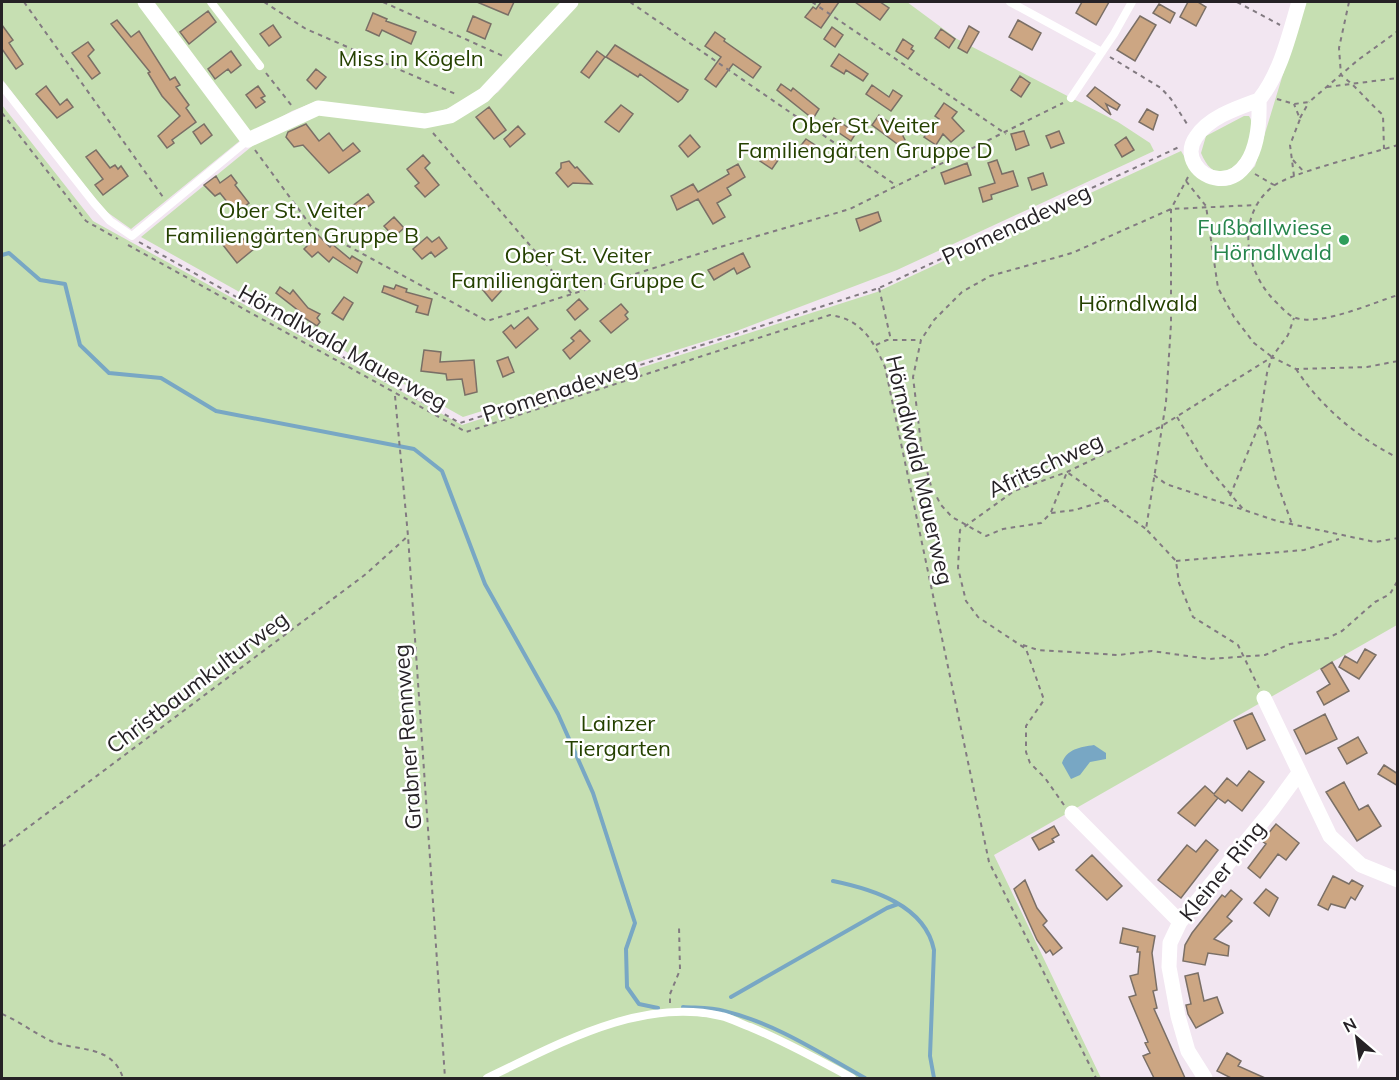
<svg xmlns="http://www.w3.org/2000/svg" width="1399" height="1080" viewBox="0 0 1399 1080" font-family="Mulish,sans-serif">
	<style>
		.green { fill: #c6dfb2 }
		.water { fill: #78a7c4 }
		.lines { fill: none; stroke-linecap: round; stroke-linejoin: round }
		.stream { stroke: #78a7c4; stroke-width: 4 }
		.building { fill: #cca683; stroke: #7a6f66; stroke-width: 1.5 }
		.path { stroke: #827a81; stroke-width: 2; stroke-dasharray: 4.5 4.5; stroke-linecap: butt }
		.service { stroke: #fff; stroke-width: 8 }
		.minor { stroke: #fff; stroke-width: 15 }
		.leisure-dot { fill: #2e9e5b; stroke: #fff; stroke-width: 2 }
		.labels { text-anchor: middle; stroke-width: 5; stroke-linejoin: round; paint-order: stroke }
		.park-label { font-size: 22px; fill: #254100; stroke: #fff }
		.street-label { font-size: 22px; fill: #262226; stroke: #fff }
		.leisure-label { font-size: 22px; fill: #27864d; stroke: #fff; text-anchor: end }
	</style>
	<rect width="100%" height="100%" fill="#f2e6f1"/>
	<path class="green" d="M2 2H564L487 85 463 103 438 112 415 115 317 101 292 111 242 139 131 229 107 212 81 181 2 79Z
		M579 2H907L957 39 1118 122 1150 143 1154 151 897 270 734 332 463 417 141 237 256 143 321 112 456 120 498 92Z
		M1305 2H1397V625L994 855 1101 1078H2V105L93 221 462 425 877 292 1181 151C1201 186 1224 201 1255 166Z
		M1244 116H1249C1264 137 1222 205 1201 153L1206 136Z"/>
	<path class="water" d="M1094 745 1106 753V759L1090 762 1080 775 1071 779 1062 763C1067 749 1080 747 1094 745Z"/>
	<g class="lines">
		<path class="stream" d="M2 255 9 253 40 280 65 284 80 345 109 373 161 378 216 411 414 449 442 471 485 584 558 714 593 793 635 923 626 949 627 987 639 1004 658 1008
			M833 881C872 889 925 905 934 950L930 1056 934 1078
			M731 997 887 908 898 904
			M683 1007C696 1008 711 1007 724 1011 775 1023 820 1053 865 1078"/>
	</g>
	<path class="building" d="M477 2H514L508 15Z
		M821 2H839L821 28 805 17 813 7 816 9Z
		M855 2H880L889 8 880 20Z
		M1082 2H1109L1096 25 1076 13Z
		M1188 2H1198L1206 7 1196 26 1180 17Z
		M1159 4 1175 13 1170 23 1153 13Z
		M208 11 216 22 189 44 180 32Z
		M373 13 387 19 386 21 416 32 411 44 382 30 379 36 366 30Z
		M473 16 491 24 485 39 467 31Z
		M1140 16 1156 25 1135 61 1117 50Z
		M117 20 131 37 139 31 170 80 175 77 180 85 176 87 189 105 186 108 196 122 172 140 174 143 167 148 158 136 180 116 162 96 148 73 150 72 111 24Z
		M1018 20 1041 33 1032 50 1009 37Z
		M2 25 13 40 9 43 23 64 16 69 2 49Z
		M273 25 281 37 269 46 260 34Z
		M969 26 979 32 967 53 958 48Z
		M832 27 843 35 835 47 824 39Z
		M941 29 955 39 949 48 935 38Z
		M715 32 725 39 724 41 761 67 753 78 733 64 716 87 705 79 721 57 705 46Z
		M903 39 913 46 911 49 914 51 908 59 896 51Z
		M88 42 94 50 88 56 100 73 92 79 72 53Z
		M615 45 688 90 682 99 678 102 640 74 638 77 606 57Z
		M231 51 241 65 231 73 228 69 215 79 208 69Z
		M597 51 605 57 589 78 581 72Z
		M839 54 868 74 863 81 846 70 844 74 831 66Z
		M316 69 326 77 316 89 307 80Z
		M1020 76 1030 83 1021 97 1011 90Z
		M781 84 791 91 793 88 819 109 813 119 777 90Z
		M872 85 889 97 893 90 902 96 891 111 866 94Z
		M46 86 60 105 67 99 73 107 57 118 36 94Z
		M258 86 265 96 261 98 265 102 256 108 246 95Z
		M1095 87 1120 105 1117 110 1106 104 1111 115 1087 96Z
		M944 103 957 112 952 118 964 131 951 142 943 134 936 145 924 137 939 119 935 116Z
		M621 105 633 114 619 132 605 122Z
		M489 107 506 130 494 139 476 117Z
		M1147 109 1158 115 1153 130 1139 122Z
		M879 115 900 130 905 140 900 146 872 125Z
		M834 118 856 133 851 141 829 126Z
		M204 124 212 135 201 144 193 132Z
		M306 124 319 141 329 133 343 151 353 143 360 151 329 173 303 145 294 147 286 137 288 132Z
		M518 126 525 134 510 147 504 139Z
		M1024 131 1029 145 1016 150 1011 134Z
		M1059 131 1064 143 1051 148 1046 136Z
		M690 135 700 147 688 157 679 146Z
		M1126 137 1134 150 1122 157 1115 145Z
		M806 139 815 145 804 159 795 153Z
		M770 148 781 156 772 169 760 161Z
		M96 150 110 168 115 165 118 169 121 166 128 176 103 195 95 185 103 179 86 157Z
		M423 155 430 163 425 168 439 185 425 197 415 186 419 183 407 169Z
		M997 160 1002 174 1013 171 1018 186 991 195 992 199 983 202 979 188 995 183 988 163Z
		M569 161 575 168 577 167 592 184 573 183 568 187 556 173 561 168V163Z
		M967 163 971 175 945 184 941 173Z
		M738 164 745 177 727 188 731 195 717 203 725 217 713 224 698 199 677 210 671 196 693 184 698 192 729 174 727 170Z
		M1043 173 1047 185 1032 190 1028 178Z
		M231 175 237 183 235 185 249 203 236 213 220 193 215 196 204 185 216 176 220 183Z
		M368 194 374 202 357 215 351 207Z
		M878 212 881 221 860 231 856 219Z
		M394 217 404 228 394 237 384 226Z
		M238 233 247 243 255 236 261 243 237 263 223 245Z
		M318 235 330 247 332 244 350 259 352 256 362 262 357 273 333 257 329 262 318 252 312 257 304 249Z
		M427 237 432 242 439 237 447 248 435 257 431 252 422 259 413 249Z
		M743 253 750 267 737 274 734 268 714 280 708 270Z
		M496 280 503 289 492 301 483 290Z
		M396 285 407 289 406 292 432 299 428 315 416 312 418 306 382 292 384 286 394 289Z
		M280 287 290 294 293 290 308 308 320 314 317 318 320 322 317 326 303 317 304 315 276 293Z
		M344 297 353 303 343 320 332 313Z
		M579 299 588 309 575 320 567 310Z
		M621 304 628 312 625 315 628 319 611 333 600 321Z
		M528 317 538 329 516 348 503 332 511 325 514 329Z
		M580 330 590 341 570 359 563 350 574 341 571 338Z
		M424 350 441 352 440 362 474 360 477 392 465 395 462 379 447 380 446 374 421 371Z
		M508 357 514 372 503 377 497 361Z
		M1365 649 1376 655 1359 679 1339 667 1345 656 1357 663Z
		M1332 662 1349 691 1324 705 1317 692 1330 684 1321 669Z
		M1252 713 1265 740 1247 749 1234 721Z
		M1325 714 1337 739 1306 754 1294 730Z
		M1358 737 1367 753 1347 764 1338 748Z
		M1384 765 1398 774V786L1378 774Z
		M1249 771 1264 782 1242 811 1228 800 1225 803 1214 795 1218 798 1195 826 1178 813 1205 786 1214 794 1227 778 1237 786Z
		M1344 782 1359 810 1368 805 1381 826 1357 841 1326 792Z
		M1276 824 1299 843 1286 860 1278 854 1260 878 1248 868 1266 844 1262 841Z
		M1054 826 1059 835 1052 839 1054 842 1039 850 1032 838Z
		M1206 840 1218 850 1181 898 1158 880 1187 845 1196 852Z
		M1092 855 1122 886 1107 900 1076 870Z
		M1333 876 1349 884 1352 880 1363 886 1355 900 1351 897 1345 908 1331 904 1328 910 1318 905Z
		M1025 880 1037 908 1047 921 1043 925 1062 948 1053 955 1050 950 1046 953 1037 940 1014 889Z
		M1266 889 1278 898 1269 916 1254 903Z
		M1231 890 1242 899 1227 917 1232 921 1214 939 1229 946 1228 956 1208 953 1205 965 1183 961 1185 945 1192 933 1222 895 1225 897Z
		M1123 928 1155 936 1152 953 1157 990 1153 991 1157 1008 1154 1009 1185 1078H1154L1143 1056 1150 1053 1145 1043 1148 1042 1129 997 1136 995 1130 976 1138 974 1140 952H1137L1138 947 1120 943Z
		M1198 973 1204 1001 1217 997 1223 1013 1196 1028 1188 1014 1186 1005 1191 1004 1185 976Z
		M1227 1053 1241 1061 1238 1066 1265 1078H1231L1217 1071Z"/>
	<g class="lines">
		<path class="path" d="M24 2 163 197
			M264 2 306 29 458 95
			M383 2 503 56
			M630 2 897 186
			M812 2 1006 134
			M1237 2 1280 25
			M1349 2 1339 48 1341 75C1358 88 1367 101 1383 115L1384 149
			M1110 57 1161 88 1171 99 1189 127
			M266 73 292 106
			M1327 87 1398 78
			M1277 99 1294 104 1309 102 1358 60 1398 31
			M2 113 86 221 118 239
			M1300 118 1309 102
			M433 133 572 294
			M1398 145C1370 154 1291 172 1272 187 1234 218 1246 275 1278 304 1283 309 1289 316 1296 318 1322 326 1372 303 1398 295
			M255 150 311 226 487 321 720 247 850 209 1063 103
			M1293 160 1305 173
			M1255 174 1274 185
			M1294 176 1290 145 1300 119 1294 104
			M1188 177 1171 209V324L1166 402 1146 529 1176 561 1179 583 1193 617 1238 645 1259 688
			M1186 181 1206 206 1218 288 1234 317 1254 343 1272 357
			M139 242 460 423 879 288 1179 147
			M128 245 466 432 830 315C861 319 873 340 885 367L989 862 1096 1078
			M879 288 891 340
			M876 345 887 340H921
			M1296 369C1320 406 1358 438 1398 458
			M395 396 408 536 445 1078
			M1177 417 1206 465 1243 509
			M1259 425 1265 432 1276 480 1292 524
			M1154 475 1166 484 1277 521 1375 542 1398 538
			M1230 496 1259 425 1267 373 1272 357 1288 335 1294 318
			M1108 500 1075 510 1051 513 1041 523 1003 529 986 536 952 517 941 505 931 486 922 452 913 377 921 340 934 320 962 292 990 276 1072 253 1171 209 1256 205
			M1051 512 1067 472 1146 529
			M1176 561 1304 550 1339 539
			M1023 645 1038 650 1118 655 1152 651 1209 659 1265 655 1290 644 1328 638 1342 631 1375 602 1390 594 1398 580
			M1064 805 1045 778 1030 763 1026 752V726L1044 700 1026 649 978 617 966 601 958 568 960 530 1014 491 1067 472 1160 427 1272 357 1296 369 1367 367 1398 361
			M2 847 366 574 408 536
			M670 1003V994L680 970 679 926
			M2 1014C19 1021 34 1033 51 1041 78 1052 112 1044 123 1078"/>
		<path class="service" d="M211 2 260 66
			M1010 2 1102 52
			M2 86 94 203 110 221 132 236 248 140
			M1071 98 1114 34 1132 2
			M487 1078C557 1045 640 997 721 1016 731 1018 741 1024 750 1027 786 1042 819 1060 852 1078"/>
		<path class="minor" d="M145 2 248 140 318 108 425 121 450 116 484 95 571 2
			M1259 100C1263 222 1169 175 1196 137 1209 117 1237 108 1259 100 1281 72 1289 35 1299 2
			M1264 698 1330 836 1361 865 1398 880
			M1072 813 1180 922
			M1205 1078 1188 1051 1178 1016 1169 967 1170 943 1180 922 1272 810 1299 773"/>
	</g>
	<circle class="leisure-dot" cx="1344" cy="240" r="6"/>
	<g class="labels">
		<g class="park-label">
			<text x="411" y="66">Miss in Kögeln</text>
			<text x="865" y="133">Ober St. Veiter<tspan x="865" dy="25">Familiengärten Gruppe D</tspan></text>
			<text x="292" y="218">Ober St. Veiter<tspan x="292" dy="25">Familiengärten Gruppe B</tspan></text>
			<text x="578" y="263">Ober St. Veiter<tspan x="578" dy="25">Familiengärten Gruppe C</tspan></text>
			<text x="1138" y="311">Hörndlwald</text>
			<text x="618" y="731">Lainzer<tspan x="618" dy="25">Tiergarten</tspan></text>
		</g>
		<g class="street-label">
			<text transform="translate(1016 224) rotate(-25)" y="8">Promenadeweg</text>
			<text transform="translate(343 347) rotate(29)" y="8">Hörndlwald Mauerweg</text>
			<text transform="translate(560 390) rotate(-18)" y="8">Promenadeweg</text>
			<text transform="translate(1045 465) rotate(-25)" y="8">Afritschweg</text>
			<text transform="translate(920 470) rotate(77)" y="8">Hörndlwald Mauerweg</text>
			<text transform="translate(197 682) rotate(-37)" y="8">Christbaumkulturweg</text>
			<text transform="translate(407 737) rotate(-94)" y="8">Grabner Rennweg</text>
			<text transform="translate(1222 871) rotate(-51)" y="8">Kleiner Ring</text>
		</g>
		<g class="leisure-label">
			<text x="1332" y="235">Fußballwiese<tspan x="1332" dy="25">Hörndlwald</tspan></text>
		</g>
	</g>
	<rect width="1399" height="1080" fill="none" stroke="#262226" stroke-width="6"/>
	<g transform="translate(1357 1038) rotate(331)" stroke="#ffffff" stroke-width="4.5" paint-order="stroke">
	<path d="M0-4.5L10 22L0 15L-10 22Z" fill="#262226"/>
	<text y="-9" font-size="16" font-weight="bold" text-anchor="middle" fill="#262226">N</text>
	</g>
</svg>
